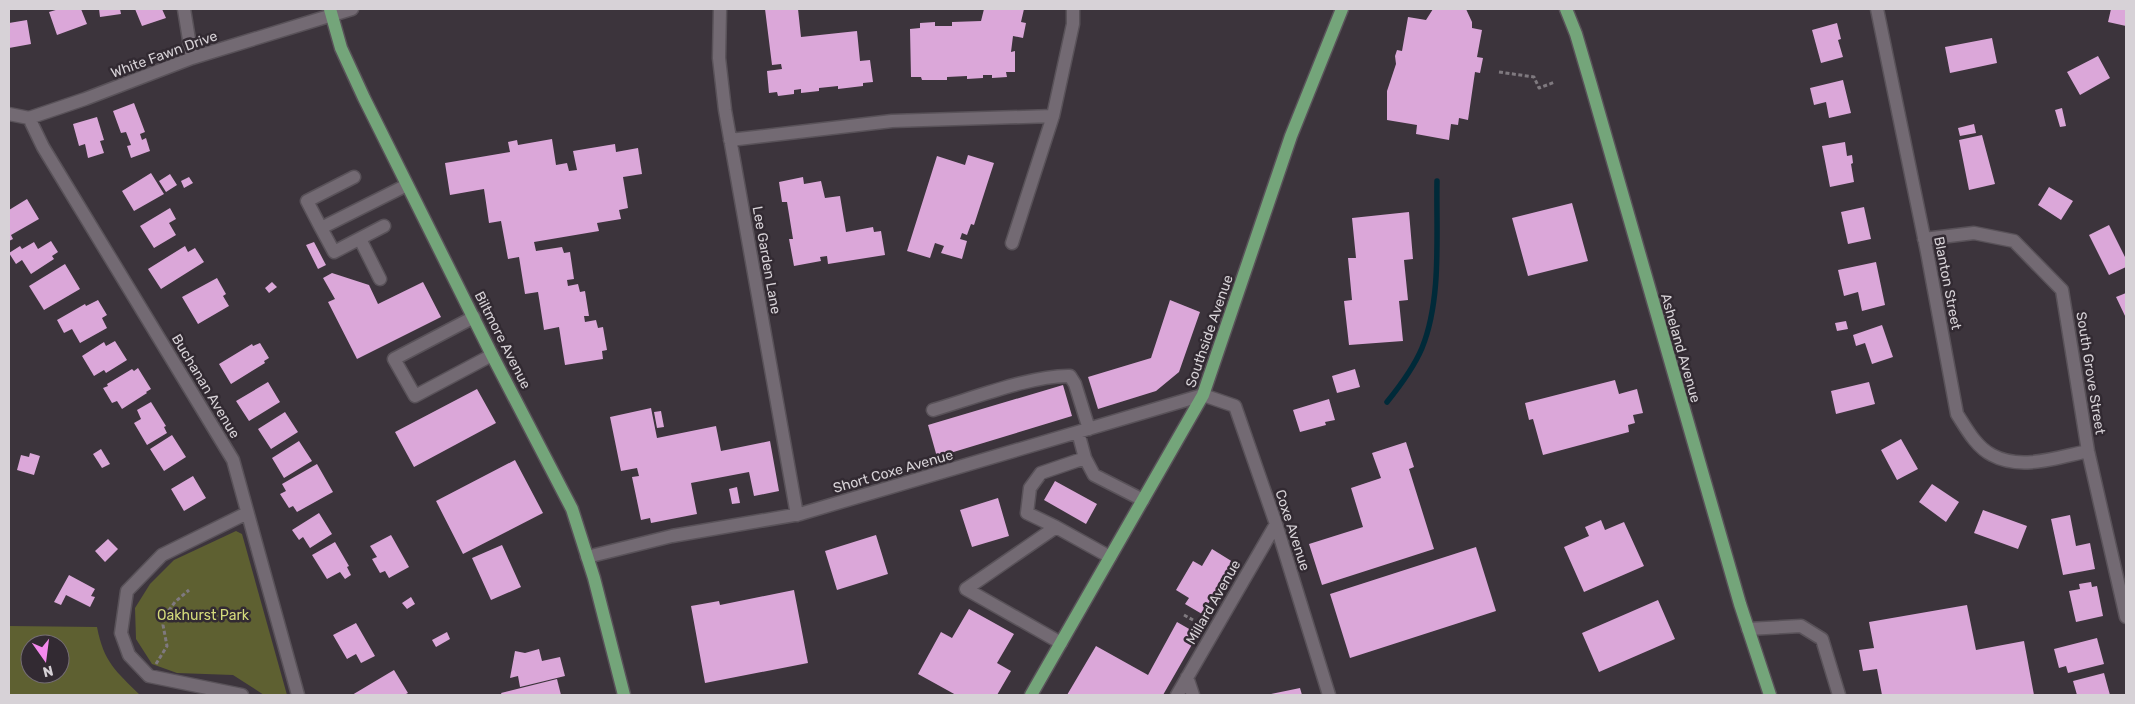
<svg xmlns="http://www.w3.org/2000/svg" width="2135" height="704" viewBox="0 0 2135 704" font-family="Rubik,sans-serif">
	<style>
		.green { fill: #5e6031; fill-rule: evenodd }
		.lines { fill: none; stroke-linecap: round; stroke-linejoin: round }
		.stream { stroke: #002a39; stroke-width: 5.5 }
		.building { fill: #dba7d9 }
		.minor-casing { stroke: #595259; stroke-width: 15 }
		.major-casing { stroke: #595259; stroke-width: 15 }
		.path { stroke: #7f797f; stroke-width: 3; stroke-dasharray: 4 2.5; stroke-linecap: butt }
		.minor { stroke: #736a73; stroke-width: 12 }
		.major { stroke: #74a57a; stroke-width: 12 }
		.labels { text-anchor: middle; stroke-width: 5; stroke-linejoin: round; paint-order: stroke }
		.street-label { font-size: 14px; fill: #d7d2d7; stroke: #322a32 }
		.park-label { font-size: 14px; fill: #d4da7b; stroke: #322a32 }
	</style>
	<rect width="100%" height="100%" fill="#3c343c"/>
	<path class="green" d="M236 531 242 534 287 695H264L233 675 177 673 152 664 136 639 135 608 150 584 174 560Z
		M9 626 97 627C104 663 116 671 140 695H9ZM30 644H60V674H30Z"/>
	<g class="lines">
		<path class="stream" d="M1387 402C1400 386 1414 367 1422 348 1442 299 1436 233 1437 181"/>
	</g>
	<path class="building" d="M59 9H81L87 24 57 35 49 12Z
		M99 9H120L121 14 100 17Z
		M135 9H162L166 18 142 26Z
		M765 9H798L801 37 857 31 860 61 870 60 873 82 863 83V86L838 89V86L819 88V91L801 93V89L794 90V94L778 96 777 92 769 93 767 71 782 69 781 64 772 65Z
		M984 9H1024L1021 22 1026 23 1023 38 1013 36 1011 52 1015 51V72H1006L1007 77 992 78V75H983V78L967 79V76L947 77V80H922L921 77H911L910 29 920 28V23L935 22V26H952V22L981 21Z
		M1433 9H1466L1472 22V28L1482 30 1477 57 1483 58 1480 73 1475 72 1468 120 1459 118 1458 125 1451 124 1449 140 1416 134 1417 125 1387 120V91L1396 64 1395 56 1397 50 1402 51 1408 17 1426 20Z
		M2111 9H2126V26L2108 22Z
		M27 20 31 44 9 48V23Z
		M1837 23 1841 39 1838 40 1843 57 1821 63 1812 30Z
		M1992 38 1997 63 1950 73 1945 47Z
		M2098 56 2110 78 2080 95 2067 72Z
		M1843 80 1851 113 1829 118 1826 102 1814 105 1810 88Z
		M134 103 145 132 140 134 142 140 146 138 150 151 131 158 127 146 131 145 126 132 121 133 113 111Z
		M2062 108 2066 126 2060 127 2055 110Z
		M97 117 104 140 100 141 104 153 88 158 85 144 79 146 73 124Z
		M1974 124 1976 133 1960 136 1958 128Z
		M1982 135 1995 184 1969 190 1959 140Z
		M552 139 556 165 567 163 569 171 577 170 573 151 615 144 616 152 638 148 642 174 623 177 628 208 619 210 621 219 597 223 599 231 534 242 536 251 562 247 564 253 570 252 574 279 567 280 568 286 578 284 580 292 585 291 589 316H584L585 322 596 320 598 328 603 327 607 350 602 351 603 359 565 365 559 327 544 330 538 292 525 294 519 257 508 259 501 221 489 223 484 189 450 195 445 163 510 152 508 142 517 140 518 145Z
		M1845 142 1847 156 1852 155 1853 163 1851 164 1854 182 1830 187 1822 146Z
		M968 155 994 163 974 225 971 224 967 235 962 233 960 239 967 241 962 259 941 253 944 246 935 243 930 258 907 251 937 156 965 165Z
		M151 173 164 194 134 211 122 191Z
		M170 174 177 185 166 192 159 181Z
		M189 177 193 183 184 188 181 181Z
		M803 177 804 184 821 181 825 198 840 196 846 232 873 227 874 232 881 231 885 255 828 264 827 256 820 257 821 261 794 266 789 239H793L787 202H782L779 182Z
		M2049 187 2073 201 2061 220 2038 205Z
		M27 199 39 219 11 235 13 239 9 241V210Z
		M1572 203 1588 261 1528 276 1512 218Z
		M1864 207 1871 239 1848 244 1841 212Z
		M170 208 176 219 169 223 176 235 154 248 140 226Z
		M1409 212 1413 259 1404 260 1408 300 1399 301 1403 341 1349 345 1344 301 1352 300 1348 258H1356L1352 218Z
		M2109 225 2126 259V267L2109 275 2089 235Z
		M51 241 58 252 52 256 54 259 31 274 22 260 16 264 9 253 20 246 22 249 34 242 38 249Z
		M314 242 326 265 318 269 306 245Z
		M185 246 188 252 195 248 204 262 161 289 148 269Z
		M1876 262 1885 305 1862 311 1858 292 1844 296 1838 270Z
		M65 264 80 289 44 310 29 286Z
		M332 273 369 285 378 304 423 282 441 317 357 359 328 302 335 299 323 278Z
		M217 278 226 294 223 296 229 306 198 324 182 297Z
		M272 282 277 287 269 293 265 288Z
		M2126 293V318L2116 297Z
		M98 300 107 315 102 318 107 328 80 343 72 329 64 333 57 320 85 304 86 306Z
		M1170 300 1200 312 1179 372 1156 391 1098 409 1088 377 1151 358Z
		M1846 321 1848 329 1837 331 1835 323Z
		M1882 325 1893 357 1872 364 1865 343 1856 346 1853 335Z
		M115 341 127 360 106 373 104 370 94 376 82 356 104 342 106 346Z
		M260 343 269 358 264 361 265 363 231 384 219 364 252 344 253 346Z
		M138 368 151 389 146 392 147 393 122 409 117 401 112 403 103 388 108 386 107 384 132 369 134 371Z
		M1355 369 1360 387 1337 393 1332 376Z
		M1615 380 1619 394 1637 389 1643 413 1633 415 1635 423 1628 425 1629 432 1543 455 1533 419 1529 420 1525 403Z
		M268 382 280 402 249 421 236 401Z
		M1869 382 1875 404 1836 414 1831 391Z
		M1063 385 1072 416 937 457 928 425Z
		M477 389 496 423 414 467 395 432Z
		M1329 399 1335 420 1325 422 1326 425 1300 432 1293 410Z
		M151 402 166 426 164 427 167 433 147 445 134 423 141 419 137 410Z
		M651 408 657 438 716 426 721 451 770 441 779 491 754 496 749 472 691 483 697 514 651 523 650 518 641 520 632 477 639 476 637 468 621 471 610 417Z
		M661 411 664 427 657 428 654 412Z
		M285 412 298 432 271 449 258 429Z
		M172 435 186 457 164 471 150 449Z
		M1901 439 1918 469 1897 480 1881 450Z
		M299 441 312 461 284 478 272 458Z
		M1406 442 1414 467 1409 469 1434 549 1322 585 1309 544 1363 527 1351 488 1381 478 1372 453Z
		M101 449 110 464 102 468 93 454Z
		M30 453 40 456 34 475 17 470 21 455 29 457Z
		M515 460 543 513 463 554 436 501Z
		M317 464 333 492 297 512 293 506 289 508 280 494 286 491 282 484Z
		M193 476 206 498 184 511 171 489Z
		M1055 481 1097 504 1086 524 1044 500Z
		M1932 484 1959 502 1946 522 1919 502Z
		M737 487 740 503 732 504 729 489Z
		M998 498 1009 536 972 547 960 510Z
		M1983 510 2027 526 2018 549 1974 533Z
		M319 513 332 534 310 548 303 537 299 540 292 530Z
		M2070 515 2076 546 2090 543 2095 569 2063 575 2051 519Z
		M1601 520 1605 530 1624 522 1644 566 1584 592 1564 547 1589 536 1585 527Z
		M391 535 409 567 389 578 385 571 380 573 372 559 377 557 370 546Z
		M876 535 888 574 837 590 825 551Z
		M108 539 118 549 105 562 95 551Z
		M335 542 349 566 347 567 351 575 345 579 340 572 327 579 312 555Z
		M502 545 521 587 491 600 472 558Z
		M1476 547 1496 611 1350 658 1330 594Z
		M1212 549 1233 562 1202 614 1185 604 1189 598 1176 590 1193 561 1202 566Z
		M69 575 95 589 91 596 95 597 90 607 66 595 61 605 54 602Z
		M2091 582 2092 587 2097 586 2103 616 2076 622 2069 591 2080 589 2079 584Z
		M794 590 808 663 705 683 691 606 719 601 720 605Z
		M411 597 415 604 407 609 402 603Z
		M1658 600 1675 639 1599 672 1582 633Z
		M1967 605 1976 650 2024 641 2034 695H1882L1877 669 1863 671 1859 650 1874 648 1869 622Z
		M969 609 1014 634 997 663 1011 671 997 695H956L918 674 941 632 952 638Z
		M1177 622 1198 634 1163 695H1067L1096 646 1148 675Z
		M356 623 375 656 361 663 356 654 347 659 333 635Z
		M447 632 450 639 436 647 432 640Z
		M2097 638 2104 664 2068 673 2066 666 2059 668 2054 649Z
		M539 649 542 661 560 657 565 676 520 687 518 676 510 678 515 651 525 653Z
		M394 670 408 693 404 695H352Z
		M2104 673 2110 695H2077L2073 681Z
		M557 679 561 695H502L501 693Z
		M1300 688 1302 695H1271V694Z"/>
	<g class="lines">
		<defs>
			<path id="minor" d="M184 9 192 58
				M720 9 719 58 725 110 797 515
				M1877 9 1927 252 1957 414C1966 428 1976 447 1992 455 2021 471 2059 457 2088 451
				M9 114 29 118 85 99 192 58 352 9
				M29 118 43 147 233 460 298 695
				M730 140 892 121 1053 116
				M384 226 334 252 321 228 407 185
				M321 228 307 201 354 177
				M360 239 380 279
				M1924 239 1974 233 2014 241 2062 290 2088 451 2126 617
				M1012 243 1053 116 1073 24V9
				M474 317 394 359 415 396 492 355
				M933 410C971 399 1032 375 1070 376L1075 384 1089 429
				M1085 458 1094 475 1143 500
				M1056 527 1027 513 1030 488 1041 473 1085 458 1078 432
				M587 557 672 536 800 514 1203 395 1235 406 1276 524 1329 695
				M1748 629 1801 626 1822 639 1839 695
				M1061 643 966 589 1056 527 1110 557
				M1187 677 1193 695
				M242 695 149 676 129 655 121 633 127 591 162 555 247 513
				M1177 695 1276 524"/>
			<path id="major" d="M330 9 341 48 364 98 492 355 572 509 594 578 624 695
				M1566 9 1576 34 1591 85 1740 604 1770 695
				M1031 695 1203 395 1291 136 1342 9"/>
		</defs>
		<use href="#minor" class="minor-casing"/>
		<use href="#major" class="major-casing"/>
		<path class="path" d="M1499 72 1534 77 1539 88 1555 82
			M1184 615 1193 620
			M156 664 167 646 163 625 164 617 175 602 189 590"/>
		<use href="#minor" class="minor"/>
		<use href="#major" class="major"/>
	</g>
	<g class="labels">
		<g class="street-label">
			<text transform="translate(164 54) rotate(-20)" y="5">White Fawn Drive</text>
			<text transform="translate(767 260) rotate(80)" y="5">Lee Garden Lane</text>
			<text transform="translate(1948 283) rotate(79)" y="5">Blanton Street</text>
			<text transform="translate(1209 331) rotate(-71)" y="5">Southside Avenue</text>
			<text transform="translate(503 340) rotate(63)" y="5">Biltmore Avenue</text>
			<text transform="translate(1681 348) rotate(74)" y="5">Asheland Avenue</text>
			<text transform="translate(2091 373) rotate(81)" y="5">South Grove Street</text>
			<text transform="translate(206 386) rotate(59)" y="5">Buchanan Avenue</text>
			<text transform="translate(893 471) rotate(-16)" y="5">Short Coxe Avenue</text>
			<text transform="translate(1293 530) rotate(72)" y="5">Coxe Avenue</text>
			<text transform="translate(1213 602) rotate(-60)" y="5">Millard Avenue</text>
		</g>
		<g class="park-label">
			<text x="203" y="620">Oakhurst Park</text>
		</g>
	</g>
	<rect width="2135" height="704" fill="none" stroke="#d7d2d7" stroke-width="20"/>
	<g transform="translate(45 659) rotate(166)"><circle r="24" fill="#322a32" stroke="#746d74"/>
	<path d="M0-4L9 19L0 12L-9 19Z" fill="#f589ee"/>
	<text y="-8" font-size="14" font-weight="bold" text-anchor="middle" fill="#d7d2d7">N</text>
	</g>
</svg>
